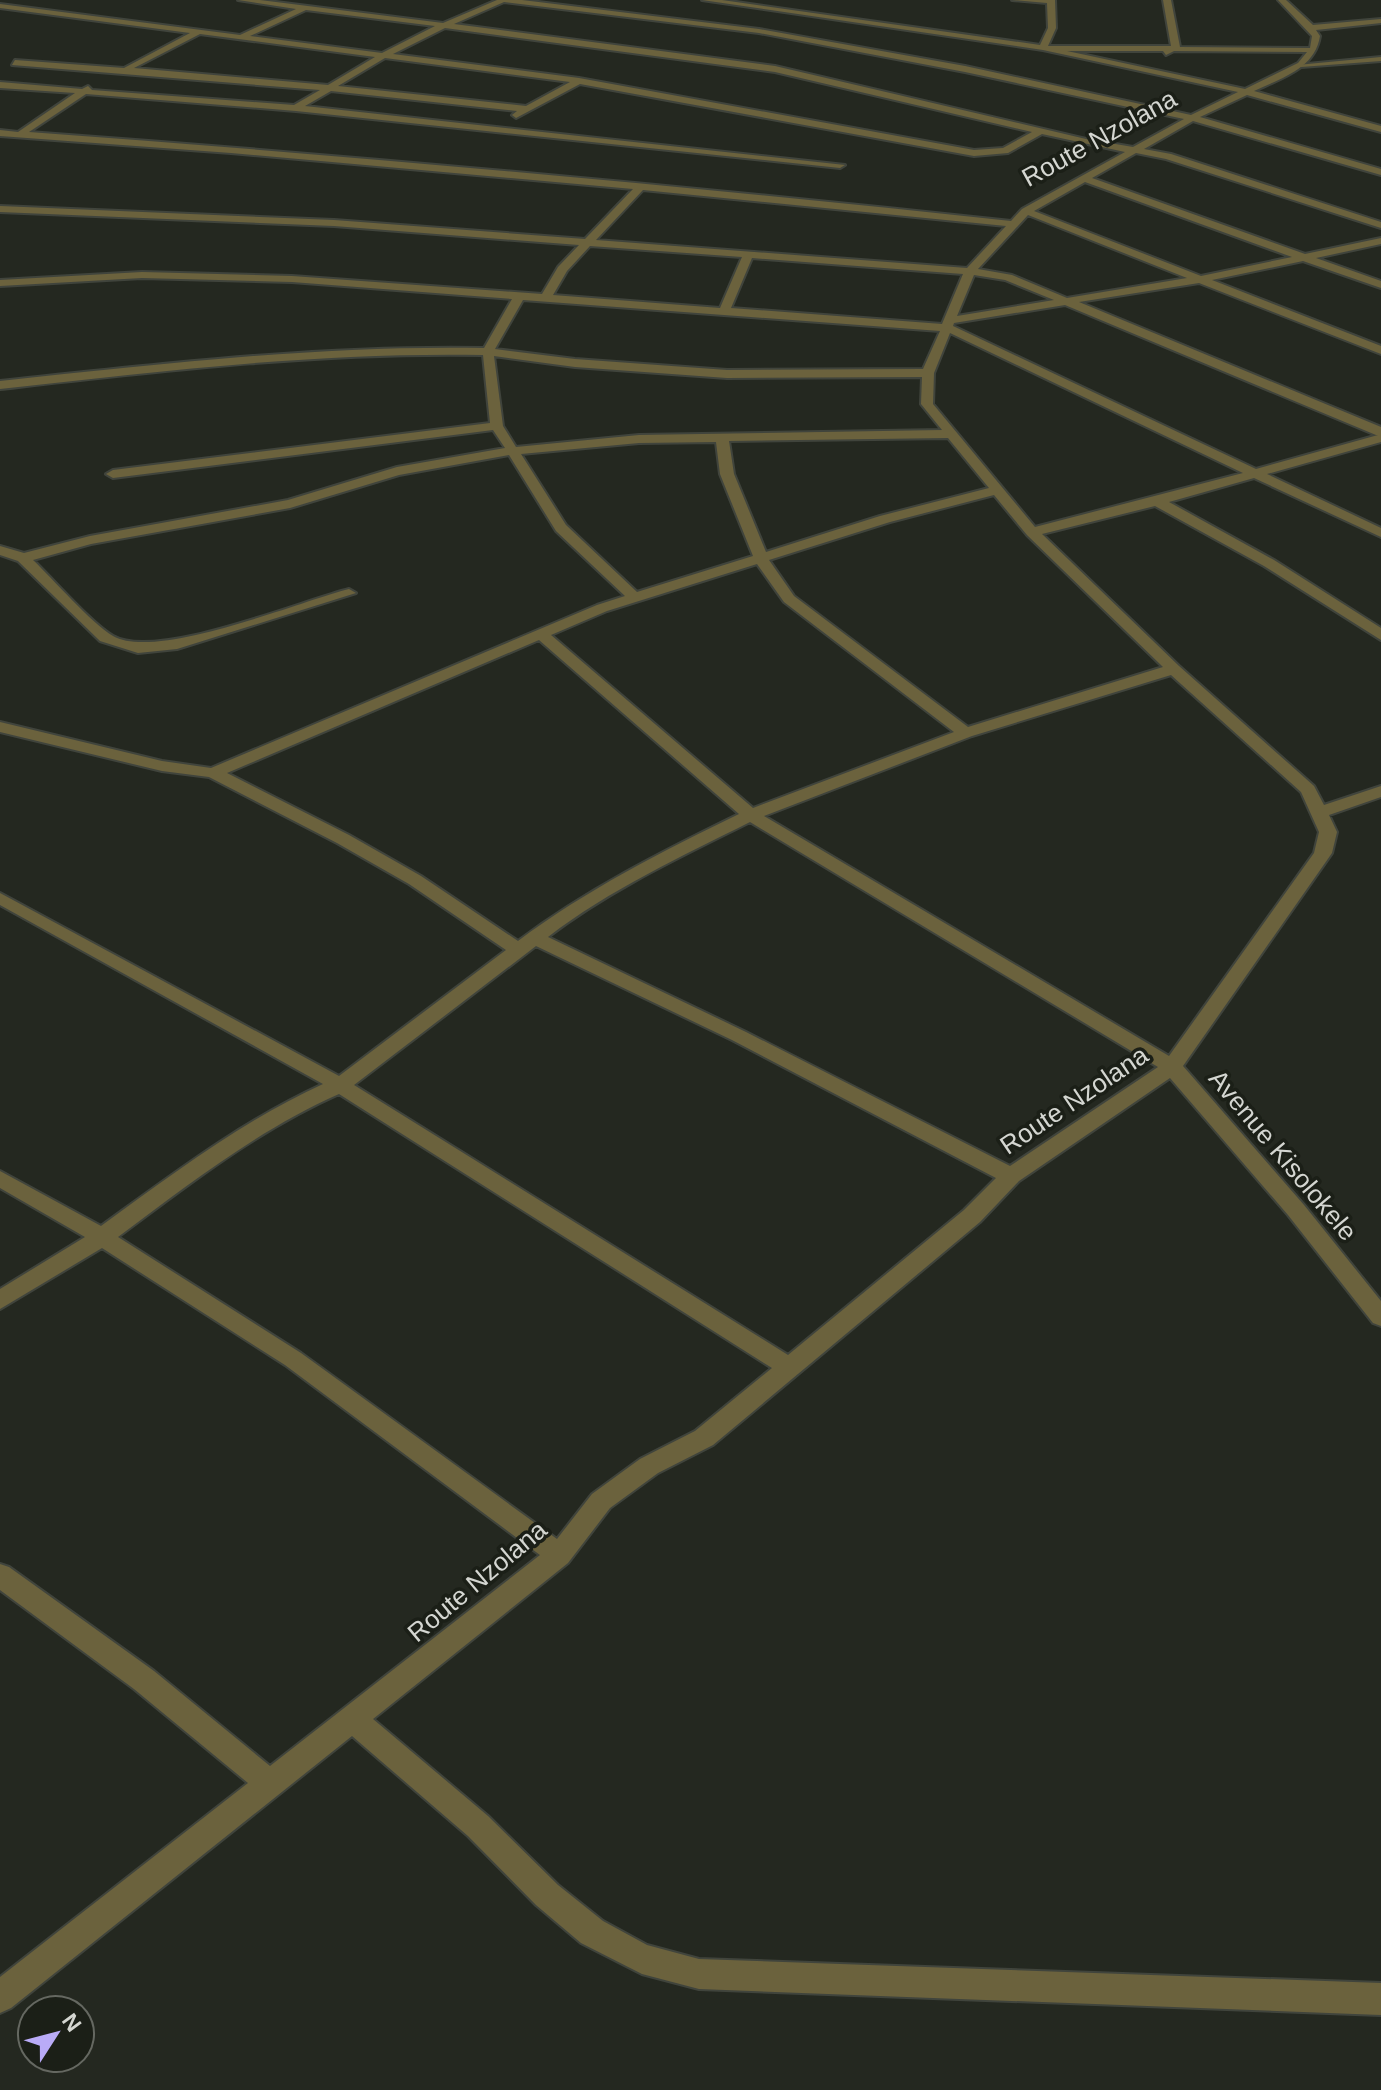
<svg xmlns="http://www.w3.org/2000/svg" width="1381" height="2090" viewBox="0 0 1381 2090" font-family="Arial,sans-serif">
	<style>
		.lines { fill: none; stroke-linecap: round; stroke-linejoin: round }
		.lane-casing { stroke: #40443c; stroke-width: 4 }
		.street-casing { stroke: #40443c; stroke-width: 4 }
		.lane { fill: #6b623d; fill-rule: evenodd }
		.street { fill: #6b623d; fill-rule: evenodd }
		.labels { text-anchor: middle; stroke-width: 7; stroke-linejoin: round; paint-order: stroke }
		.street-label { font-size: 26px; fill: #d4d6d1; stroke: #1b1f17 }
	</style>
	<rect width="100%" height="100%" fill="#242820"/>
	<g class="lines">
		<defs>
			<path id="lane" d="M1381 57V61L1301 67 1297 65Z"/>
			<path id="street" d="M238 0H260L443 23 497 0H522L759 29 965 66 1191 115 1238 92 1043 50 702 0H722L1040 45 1048 28 1047 3 1012 0H1055L1056 28 1048 46H1171L1163 0H1171L1180 47 1310 48 1312 36 1278 0H1286L1313 25 1381 19V23L1316 30 1320 36C1315 69 1281 78 1254 91L1381 126V132L1247 95 1200 117 1381 169V175L1193 121 1144 149 1171 154 1381 222V228L1166 159 1136 153 1092 178 1305 254 1381 238V244L1316 258 1381 281V288L1303 261 1212 280 1381 346V354L1199 283 1079 302 1381 427V442L1267 474 1381 528V537L1254 478 1169 502 1274 560 1381 628V640L1264 566 1155 506 1042 534 1179 666 1314 786 1324 805 1381 786V797L1329 815 1337 832 1332 853 1183 1066 1304 1205 1381 1301V1326L1373 1323 1288 1215 1170 1078 1019 1181 980 1222 713 1445 658 1473 610 1508 568 1563 373 1719 488 1816 558 1885 603 1921 647 1945 699 1959 1381 1983V2015L699 1989 642 1974 581 1943 536 1905 468 1836 352 1736 11 2008 0 2013V1977L248 1783 134 1689 0 1590V1564L9 1567 154 1671 270 1766 540 1555 285 1365 102 1248 0 1309V1289L85 1237 0 1188V1171L101 1226C173 1174 242 1121 323 1084L0 905V893L339 1076 506 950 409 884 337 843 209 777 162 771 0 732V722L162 761 211 768 597 605 625 596 556 531 509 455 399 475 290 508 91 544 33 560C53 579 91 623 113 636 156 661 298 602 349 589L356 593 177 649 138 653 100 641 18 561 0 555V546L24 553 90 536 288 500 397 467 505 448 493 430 113 478 106 474 113 470 490 423 483 355C321 352 160 371 0 389V381C161 364 322 345 484 348L512 299 292 282 142 278 0 286V280L142 272 292 276 542 294 558 267 579 245 334 226 0 212V206L334 220 585 239 633 189 231 153 0 136V130L18 132 75 93 0 88V82L82 89 88 86 92 90 294 105 320 90 12 65 15 60 124 68 190 33 0 8V4L240 35 296 9ZM504 2 759 33 965 72 1184 119 1133 147 1086 139 775 66 454 24ZM306 10 435 26 382 53 250 36ZM445 28 775 72 1032 132 1003 148 974 150 579 78 393 54ZM200 34 375 57 328 85 134 68ZM1067 51H1163L1166 55 1174 51 1307 52 1298 63 1245 89ZM385 58 570 82 526 106 338 86ZM580 84 974 156 1008 153 1042 134 1125 152 1022 209 1011 221C685 186 357 156 29 132L86 94 296 111 840 168 845 165 305 106 331 91 517 111 512 115 516 118ZM1085 182 1292 257 1201 276 1034 211ZM643 190 1006 226 967 268 596 240ZM1028 215 1187 278 1067 298 1012 275 978 269ZM590 246 742 257 720 308 553 295 567 271ZM752 258 963 274 942 324 731 308ZM974 275 1005 280 1054 300 957 316ZM523 300 940 331 923 369 727 370 575 359 495 349ZM1065 305 1376 435H1378L1256 469 953 326 954 323ZM950 333 1243 473 1035 527 933 404 934 373ZM494 356 575 367 727 378 922 377 921 404 942 430 639 435 516 447 503 426ZM948 438 989 488 880 516 766 552 734 474 729 441ZM716 442 720 474 753 556 637 592 566 525 521 454 639 443ZM994 495 1027 535 1163 667 968 727 794 596 769 560 890 522ZM757 564 784 602 954 732 753 808 551 635 607 611ZM539 640 739 814C663 851 586 890 518 941L421 876 349 835 227 773ZM1171 675 1301 792 1319 832 1314 853 1169 1056 764 816 972 736ZM750 822 1158 1067 1010 1166 746 1032 548 937C609 890 682 856 750 822ZM536 946 732 1040 996 1178 964 1210 788 1355 354 1085ZM339 1094 772 1368 695 1431 640 1459 592 1494 557 1539 301 1353 118 1237C189 1184 258 1130 339 1094Z"/>
		</defs>
		<use href="#lane" class="lane-casing"/>
		<use href="#street" class="street-casing"/>
		<use href="#lane" class="lane"/>
		<use href="#street" class="street"/>
	</g>
	<g class="labels">
		<g class="street-label">
			<text transform="translate(1099 138) rotate(-29)" y="9">Route Nzolana</text>
			<text transform="translate(1074 1100) rotate(-34)" y="9">Route Nzolana</text>
			<text transform="translate(1283 1155) rotate(50)" y="9">Avenue Kisolokele</text>
			<text transform="translate(477 1581) rotate(-40)" y="9">Route Nzolana</text>
		</g>
	</g>
	<g transform="translate(56 2034) rotate(54)"><circle r="38" fill="#1b1f17" stroke="#656861" stroke-width="2"/>
	<path d="M0-6L14 30L0 20L-14 30Z" fill="#b9abf7"/>
	<text y="-12" font-size="22" font-weight="bold" text-anchor="middle" fill="#d4d6d1">N</text>
	</g>
</svg>
